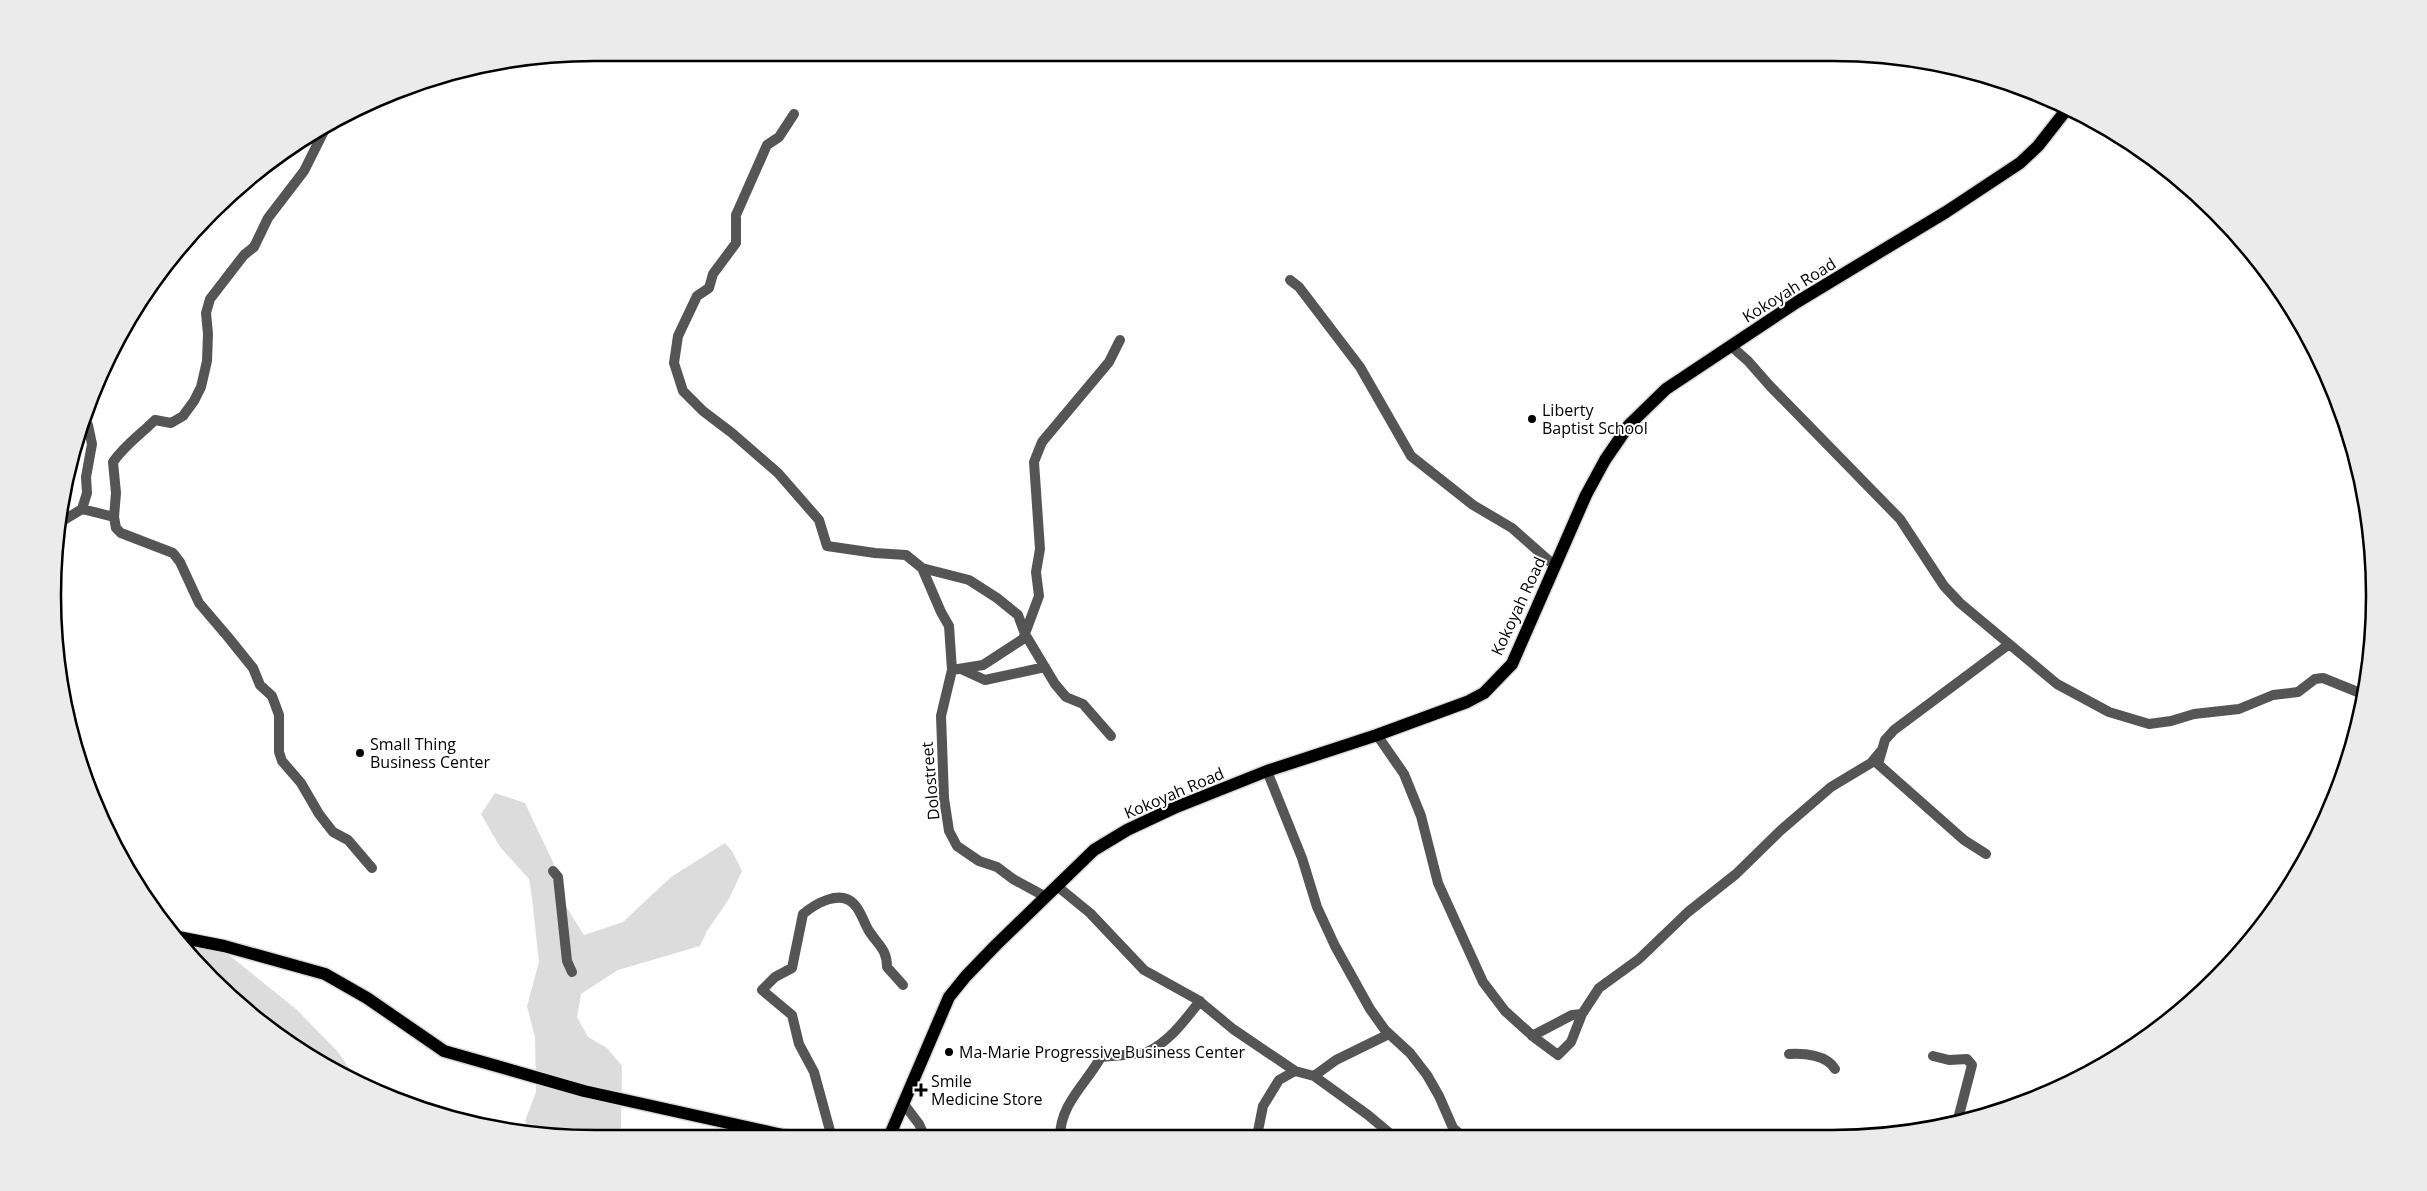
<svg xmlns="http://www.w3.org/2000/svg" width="2427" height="1191" viewBox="0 0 2427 1191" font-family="'Open Sans',sans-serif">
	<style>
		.green { fill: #dcdcdc }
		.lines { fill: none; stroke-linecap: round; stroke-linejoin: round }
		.primary-casing { stroke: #dbdbdb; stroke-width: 15 }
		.street { stroke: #555; stroke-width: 10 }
		.primary { stroke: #000; stroke-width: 12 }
		.poi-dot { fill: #000; stroke: #fff; stroke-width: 2 }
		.labels { text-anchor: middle; stroke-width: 4; stroke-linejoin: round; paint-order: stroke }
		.street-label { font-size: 16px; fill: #000; stroke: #fff }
		.poi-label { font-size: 16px; fill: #000; stroke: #fff; text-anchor: start }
		.rim { fill: none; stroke: #000; stroke-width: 2.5 }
	</style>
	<rect width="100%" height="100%" fill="#fff"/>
	<path class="green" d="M495 793 525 803 553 862 565 905 584 935 623 922 671 877 725 843 732 851 742 871 729 899 707 931 700 946 618 970 581 994 577 1017 588 1037 607 1048 622 1066 621 1127 616 1138 529 1132 525 1121 536 1092 535 1037 527 1006 539 962 532 898 529 879 500 847 481 814Z
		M176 939 219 947 296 1009 337 1051 359 1082 294 1047 212 980Z"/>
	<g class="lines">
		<defs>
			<path id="primary" d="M173 936 224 946 325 974 367 998 444 1051 584 1091 796 1138
				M889 1137 949 997 966 976 996 945 1094 850 1127 830 1174 808 1267 771 1377 735 1467 702 1484 693 1512 664 1586 495 1605 460 1629 425 1666 389 1797 302 1946 212 2020 163 2038 146 2067 109"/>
		</defs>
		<use href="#primary" class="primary-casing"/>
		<path class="street" d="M794 114 779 137 767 145 736 215V243L713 274 709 288 697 296 678 336 674 363 683 391 703 411 732 433 778 473 819 520 827 546 875 553 906 555 922 568 941 612 949 626 952 670 941 716 944 798 949 831 957 846 979 861 997 867 1013 879 1046 897
			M1290 280 1299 287 1360 367 1411 456 1473 505 1512 528 1555 566
			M1731 346 1748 361 1770 386 1900 519 1944 586 1960 603 2057 684 2109 712 2149 724 2171 721 2194 714 2239 709 2273 695 2298 692 2315 679 2323 678 2365 695
			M82 509 87 493 86 477 92 444 88 425 84 420
			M114 517 116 493 113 462C126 444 140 435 155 420L171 423 183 416 194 401 201 387 207 361 208 334 206 313 210 299 244 255 254 247 268 218 304 171 328 123
			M59 523 82 509 114 517 116 528 121 533 173 553 180 562 199 603 228 637 253 668 260 685 272 696 279 715V752L282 761 301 783 319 814 333 832 348 840 372 868
			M922 568 969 580 997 598 1018 615 1025 634 1055 684 1066 697 1083 704 1111 736
			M961 669 985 680 1045 667
			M952 670 983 665 1023 639 1039 596 1036 572 1040 549 1034 462 1042 442 1109 362 1120 340
			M1377 735 1404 774 1421 816 1438 883 1483 982 1505 1011 1535 1038 1558 1055 1571 1042 1582 1014 1599 988 1639 959 1688 912 1736 874 1780 831 1831 787 1871 763 1881 751
			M1267 771 1302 858 1317 907 1335 946 1370 1009 1385 1030 1410 1053 1427 1075 1439 1096 1453 1128 1461 1135
			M1986 854 1964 840 1878 764 1885 740 1894 730 2008 645
			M553 871 558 877 567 961 572 972
			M1057 886 1090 913 1144 970 1198 1000 1233 1029 1295 1071
			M1532 1036 1572 1015 1582 1014
			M1789 1054C1804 1053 1827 1055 1835 1069
			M1933 1056 1949 1060 1967 1059 1972 1065 1958 1119
			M1314 1076 1368 1115 1393 1136
			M903 1103 919 1124 925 1137
			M1257 1136 1263 1106 1279 1080 1295 1071 1314 1076 1336 1060 1389 1034
			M1060 1137C1060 1104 1086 1084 1101 1057 1109 1056 1144 1054 1147 1052 1170 1041 1185 1020 1200 1001
			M832 1138 814 1072 799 1044 792 1015 762 990 775 977 792 968 803 914C815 904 840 889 854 904 861 911 864 923 869 931 878 945 887 949 887 967L903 985"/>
		<use href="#primary" class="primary"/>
	</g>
	<g class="poi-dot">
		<circle cx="1532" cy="419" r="5"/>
		<circle cx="360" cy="753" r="5"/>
		<circle cx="949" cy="1052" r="5"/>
		<path d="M918.5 1082.5h5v5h5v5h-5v5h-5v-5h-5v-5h5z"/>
	</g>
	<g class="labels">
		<g class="street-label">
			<text transform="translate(1789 290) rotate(-32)" y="6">Kokoyah Road</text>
			<text transform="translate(1518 606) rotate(-65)" y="6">Kokoyah Road</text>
			<text transform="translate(930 781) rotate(-95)" y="6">Dolostreet</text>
			<text transform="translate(1174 793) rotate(-23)" y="6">Kokoyah Road</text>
		</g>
		<g class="poi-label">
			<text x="1542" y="416">Liberty<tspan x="1542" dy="18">Baptist School</tspan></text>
			<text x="370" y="750">Small Thing<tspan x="370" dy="18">Business Center</tspan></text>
			<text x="959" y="1058">Ma-Marie Progressive Business Center</text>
			<text x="931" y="1087">Smile<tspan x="931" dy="18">Medicine Store</tspan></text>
		</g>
	</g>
	<path d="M0 0H2427V1191H0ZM595 61H1832A534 534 0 0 1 2366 595V596A534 534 0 0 1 1832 1130H595A534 534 0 0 1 61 596V595A534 534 0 0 1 595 61Z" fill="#ebebeb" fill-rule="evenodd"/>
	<path class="rim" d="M595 61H1832A534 534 0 0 1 2366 595V596A534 534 0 0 1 1832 1130H595A534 534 0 0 1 61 596V595A534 534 0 0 1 595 61Z"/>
</svg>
